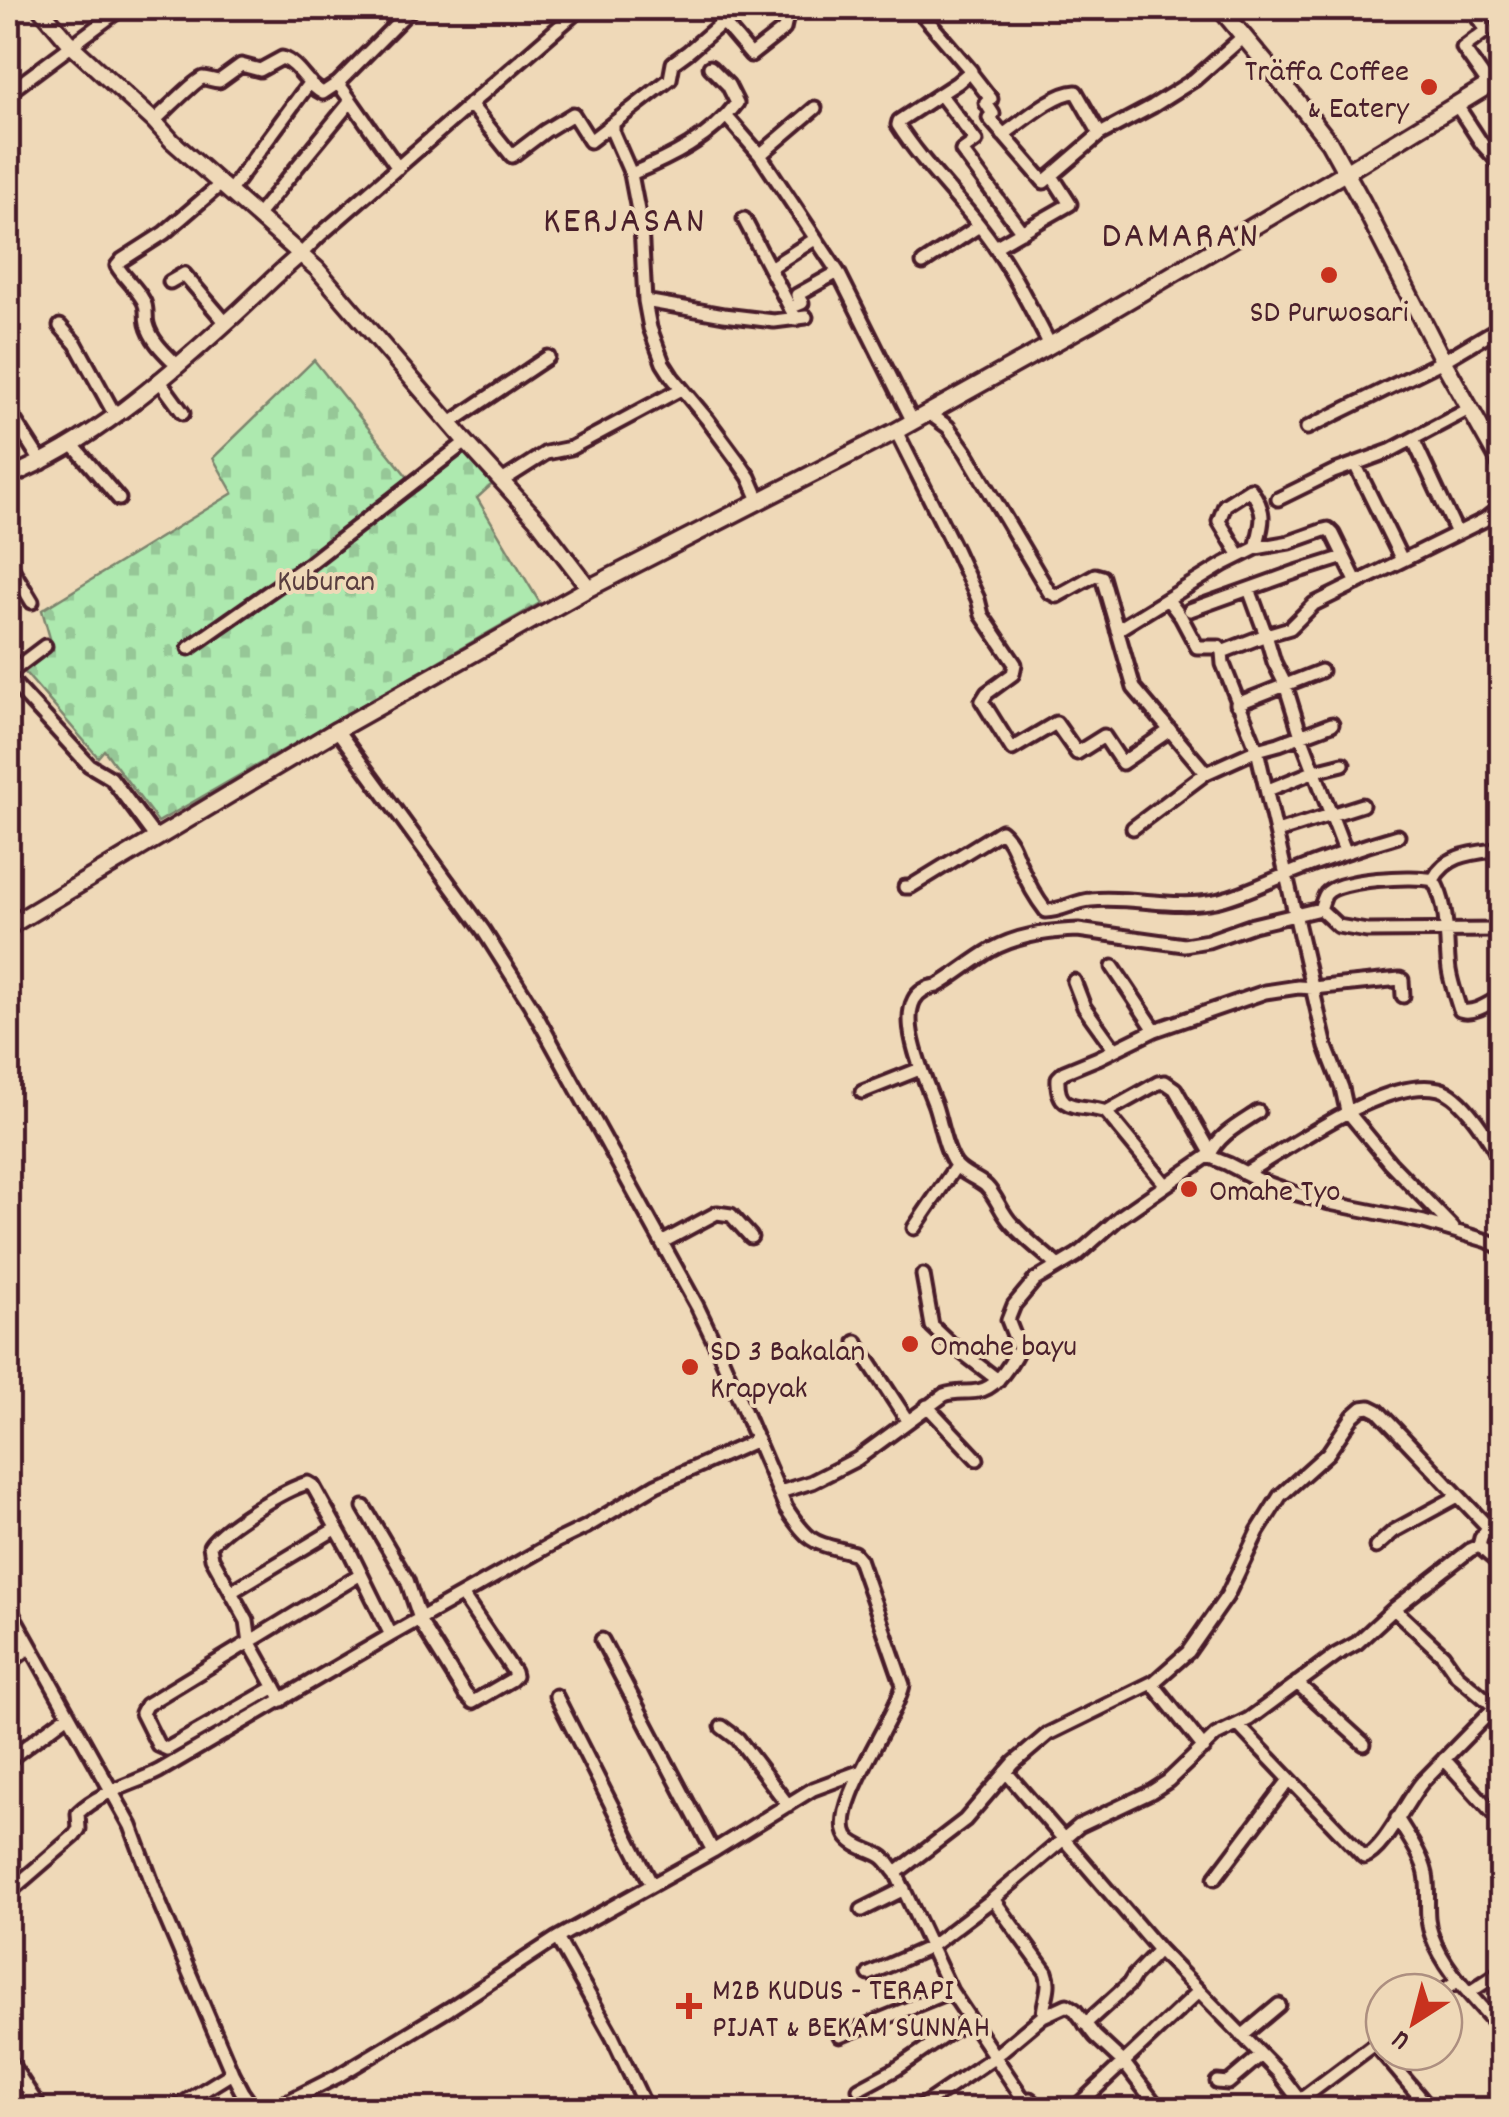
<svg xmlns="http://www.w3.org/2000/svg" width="1509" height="2117" viewBox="0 0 1509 2117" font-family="Dekko,sans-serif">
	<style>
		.cemetery { fill: url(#cemetery-stones); stroke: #7c846d; stroke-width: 2.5 }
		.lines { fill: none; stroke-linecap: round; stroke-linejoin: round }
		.minor-casing { stroke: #4a1f2b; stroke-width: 19 }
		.tertiary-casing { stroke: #4a1f2b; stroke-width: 21 }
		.secondary-casing { stroke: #4a1f2b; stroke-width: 22 }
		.minor { stroke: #efd9b8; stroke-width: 11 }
		.tertiary { stroke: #efd9b8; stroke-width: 14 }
		.secondary { stroke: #efd9b8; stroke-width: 15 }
		.poi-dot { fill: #c8321e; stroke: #efd9b8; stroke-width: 4 }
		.labels { text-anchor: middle; stroke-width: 8; stroke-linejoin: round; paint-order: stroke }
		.poi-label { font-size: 32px; fill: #4a1f2b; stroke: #efd9b8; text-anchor: start }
		.park-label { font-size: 32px; fill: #593d3f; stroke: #efd9b8 }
		.quarter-label { font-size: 38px; letter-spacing: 2.5px; fill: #4a1f2b; stroke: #efd9b8 }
	</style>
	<defs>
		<pattern id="cemetery-stones" width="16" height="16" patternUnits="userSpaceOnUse" patternTransform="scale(2.5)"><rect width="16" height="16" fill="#ade9af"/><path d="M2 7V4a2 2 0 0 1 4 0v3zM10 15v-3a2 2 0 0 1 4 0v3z" fill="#96c797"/></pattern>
	</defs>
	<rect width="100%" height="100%" fill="#efd9b8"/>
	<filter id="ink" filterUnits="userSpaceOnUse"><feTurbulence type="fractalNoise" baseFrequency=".01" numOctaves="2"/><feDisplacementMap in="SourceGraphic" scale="20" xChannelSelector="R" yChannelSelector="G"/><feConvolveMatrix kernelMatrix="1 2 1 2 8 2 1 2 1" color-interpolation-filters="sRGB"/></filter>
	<g filter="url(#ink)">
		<path class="cemetery" d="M314 360 418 490 470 447 499 478 477 498 540 603 158 822 104 750 98 757 22 669 53 649 42 610 233 493 213 458Z"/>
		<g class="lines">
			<defs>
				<path id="minor" d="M801 8H803
					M917 8 971 71 957 83 899 121 898 125C922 163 955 194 982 229 1010 265 1029 305 1050 345
					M1470 8 1487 30 1463 48 1489 85
					M723 22 751 55 784 29 786 20 781 11 785 8
					M970 72 991 99 986 103 993 114 989 118 1044 182 1100 134 1153 106 1194 80 1244 36
					M8 93 122 8
					M940 94 976 141 962 151 1022 232
					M351 101 398 168
					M470 104 512 156 545 131 573 114 590 141 670 79 673 63 688 52 739 8
					M1456 104 1482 144 1502 166
					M727 117 760 155 838 272 913 422
					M154 121C161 115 197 79 203 78 208 78 213 81 219 81L241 65 260 70 282 58C300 64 306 85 323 93L338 83 412 8
					M613 123V133L631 174 641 226 645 301 650 328 663 363 672 377 707 419 738 461 749 477 759 500
					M1003 135C1022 122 1054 93 1076 92L1100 134
					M760 155 815 108
					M631 174C670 158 711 138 737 103L728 85 710 67
					M229 192 310 82
					M257 216 351 101 338 83
					M744 219 796 319
					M995 247 1070 204 1052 176
					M301 254 320 235 581 8
					M923 263 979 226
					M770 268 815 239
					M170 282 184 274 226 323
					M645 301 724 315 774 321 806 317
					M790 308 802 303 797 295 838 272
					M60 326 76 344 115 415
					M177 365C166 354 151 341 147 324 145 316 148 308 143 300 136 287 124 278 117 266L122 260 164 233 221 184
					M159 380 183 413
					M8 410 42 463
					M929 413 948 427 966 452 1049 592 1057 596 1095 575 1102 577 1134 688 1206 773 1257 750 1279 744 1332 724
					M450 423 548 357
					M1307 428 1443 361 1502 326
					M896 431 955 549 978 599 982 615 1015 664 1013 674 987 693 982 701 1012 749 1056 723 1077 753 1104 736 1122 763 1170 730
					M1413 439 1457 533
					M73 445 119 499
					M1355 464 1402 560
					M502 481 546 453 571 448 681 389
					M1278 499 1333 472 1390 451 1469 409
					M1240 556 1219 521 1225 505 1250 489C1267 512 1263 521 1256 548
					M8 562 32 602
					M1249 589 1266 635 1222 652 1223 664 1257 750 1326 1047 1342 1088 1347 1111 1390 1163 1453 1228
					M1168 600 1181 617 1197 647H1219L1222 652
					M1190 610 1296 572 1344 557
					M1117 630 1224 564 1256 548 1290 542 1324 530 1328 529 1333 534 1357 583
					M189 648 309 564 466 442
					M8 674 45 646
					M8 677 89 765 111 778 155 837
					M1237 704 1321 671
					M337 730 483 930 530 1004 697 1306 719 1352 786 1508C811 1546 814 1542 854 1553L859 1559 903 1685C896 1719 830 1807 847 1836 854 1847 871 1850 881 1856 888 1860 890 1867 896 1873L951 1991 1020 2094 1024 2101 1016 2110
					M1268 790 1315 771 1343 764
					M1133 828 1206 773
					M1277 832 1362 805
					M1345 851 1301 736 1285 684 1274 662 1266 635 1290 628 1314 604 1484 520 1502 506
					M1433 880C1447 853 1474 853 1502 849
					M905 887H910L1001 831C1012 840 1015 854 1021 867 1027 882 1036 898 1046 911 1061 911 1075 901 1091 900 1133 896 1173 909 1215 901 1240 896 1264 883 1288 874 1324 859 1360 847 1398 836
					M1320 909C1321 907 1324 896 1326 894 1338 879 1415 875 1433 880 1450 906 1445 940 1449 970 1451 983 1456 997 1460 1010 1474 1015 1489 1003 1502 996
					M1113 967 1155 1030
					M1074 981 1084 1007 1114 1049
					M862 1092 920 1069
					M1106 1112 1166 1185
					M1210 1151 1175 1089 1165 1082 1158 1083 1106 1112C1082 1103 1056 1115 1058 1078L1064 1072 1098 1058 1155 1030 1265 992 1298 987 1313 988 1400 979 1402 980 1403 996
					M1210 1155C1218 1135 1240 1124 1258 1112
					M1245 1173C1292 1147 1386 1076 1439 1089 1463 1095 1492 1142 1502 1164
					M914 1228 956 1166
					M663 1242 717 1213 731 1215 751 1237
					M1058 1266C1043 1252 1025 1239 1012 1224 1001 1213 997 1197 986 1186 976 1177 963 1175 955 1164 944 1148 941 1124 935 1106 925 1078 883 992 937 986 956 975 972 961 991 950 1018 935 1048 931 1078 930L1184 945 1208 941 1253 925 1320 909 1338 926 1367 931 1502 930
					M923 1275 932 1326 951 1344 998 1380
					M856 1342 907 1420
					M927 1406 977 1459
					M780 1492 812 1482 857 1459 944 1395C955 1391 966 1393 978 1391 997 1388 1011 1364 1019 1348L1008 1320 1014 1305 1035 1280 1077 1255 1120 1217 1208 1156 1228 1164 1261 1181 1294 1193 1330 1203 1424 1222 1488 1241 1502 1248
					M364 1507 407 1580 420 1619
					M1479 1546 1481 1538 1502 1506
					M1376 1547 1394 1531 1458 1496
					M231 1592 337 1528
					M8 1606 131 1826 160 1904 232 2073 242 2092 255 2110
					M1394 1609 1443 1655 1457 1675 1495 1707
					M419 1620 465 1694 473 1702 511 1680 515 1676 514 1672 462 1595
					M602 1640 713 1851
					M8 1664 30 1647
					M1152 1683 1204 1748
					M1297 1683 1364 1744
					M275 1687 167 1749 158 1745 142 1713 146 1705 359 1575
					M556 1696 652 1885
					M282 1700 250 1643 247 1621 212 1558 210 1546C223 1527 285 1489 308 1483L313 1486 351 1554 391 1635
					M1238 1725 1364 1857C1384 1851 1407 1799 1423 1781L1502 1700
					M722 1727 738 1739 788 1805
					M1444 1759 1502 1823
					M8 1760 67 1716
					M1006 1772 1159 1950 1278 2072 1307 2110
					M1397 1818C1407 1835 1422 1855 1426 1874 1430 1894 1424 1916 1432 1936 1445 1972 1477 2001 1502 2031
					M896 1873 965 1820 1014 1763 1048 1734 1154 1682 1188 1652 1227 1596 1258 1531 1280 1496 1328 1453 1353 1416 1362 1408 1370 1407 1378 1411 1488 1527
					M1215 1878 1289 1780
					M8 1893 74 1836 79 1829 78 1813C101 1791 132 1785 159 1771L391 1635 557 1541 586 1527 656 1485 757 1440
					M993 1899 1046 1972C1052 1987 1043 2001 1043 2016
					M862 1910 904 1889
					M557 1938 612 2036 647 2110
					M869 1974 930 1947 993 1899 1079 1826 1151 1792 1168 1781 1216 1735 1249 1719 1337 1654 1357 1643 1394 1609 1470 1550 1479 1546 1502 1566
					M1442 1992 1458 1980
					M1470 1992 1502 1971
					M1085 2024 1129 1984 1134 1976 1159 1950
					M840 2036 951 1991
					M1242 2036 1279 2005
					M1375 2044 1431 2110
					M8 2059 41 2110
					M1217 2082 1228 2083 1261 2055
					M859 2089 896 2069 969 2019
					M1024 2101 1030 2099 1041 2110
					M172 2110 232 2073
					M271 2110 338 2076 449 2009 557 1938 713 1851 813 1789 859 1772
					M916 2110 994 2057 1043 2016 1067 2005 1075 2010 1095 2036 1124 2063 1160 2110
					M1073 2110 1198 1992
					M1287 2110 1384 2037"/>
				<path id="tertiary" d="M40 8 72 46 154 121 172 141 317 269 466 442 537 520 589 588
					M8 477C91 443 161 382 227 322 252 300 275 275 301 254"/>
				<path id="secondary" d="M1220 8 1297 101 1329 142 1361 200 1443 361 1502 466
					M8 927 337 730 589 588 896 431 1088 324 1346 172 1502 77"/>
			</defs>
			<use href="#minor" class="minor-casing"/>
			<use href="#tertiary" class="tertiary-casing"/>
			<use href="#secondary" class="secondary-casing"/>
			<use href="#minor" class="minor"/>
			<use href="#tertiary" class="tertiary"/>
			<use href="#secondary" class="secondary"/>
		</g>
	</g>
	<g class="poi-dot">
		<circle cx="1429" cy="87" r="10"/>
		<circle cx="1329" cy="275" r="10"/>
		<circle cx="1189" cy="1189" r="10"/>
		<circle cx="910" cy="1344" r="10"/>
		<circle cx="690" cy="1367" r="10"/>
		<path d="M684 1991h10v10h10v10h-10v10h-10v-10h-10v-10h10z"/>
	</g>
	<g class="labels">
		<g class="poi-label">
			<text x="1409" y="80" text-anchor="end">Träffa Coffee<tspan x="1409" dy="37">&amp; Eatery</tspan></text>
			<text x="1329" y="321" text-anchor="middle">SD Purwosari</text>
			<text x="1209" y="1200">Omahe Tyo</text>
			<text x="930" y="1355">Omahe bayu</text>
			<text x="710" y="1360">SD 3 Bakalan<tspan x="710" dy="37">Krapyak</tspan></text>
			<text x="712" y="1999">M2B KUDUS - TERAPI<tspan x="712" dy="37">PIJAT &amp; BEKAM SUNNAH</tspan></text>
		</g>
		<g class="park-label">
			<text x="326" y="590">Kuburan</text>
		</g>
		<g class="quarter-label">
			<text x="625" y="231">KERJASAN</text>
			<text x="1181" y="246">DAMARAN</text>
		</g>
	</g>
	<rect width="1509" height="2117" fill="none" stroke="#efd9b8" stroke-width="40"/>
	<rect x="20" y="20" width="1469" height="2077" fill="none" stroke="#4a1f2b" stroke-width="4" filter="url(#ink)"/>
	<g transform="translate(1414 2022) rotate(216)"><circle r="48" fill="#efd9b8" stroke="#ad8f80" stroke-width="2.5"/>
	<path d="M0-8L18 38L0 25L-18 38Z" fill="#c8321e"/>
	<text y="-15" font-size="28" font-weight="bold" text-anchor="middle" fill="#4a1f2b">U</text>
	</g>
</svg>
